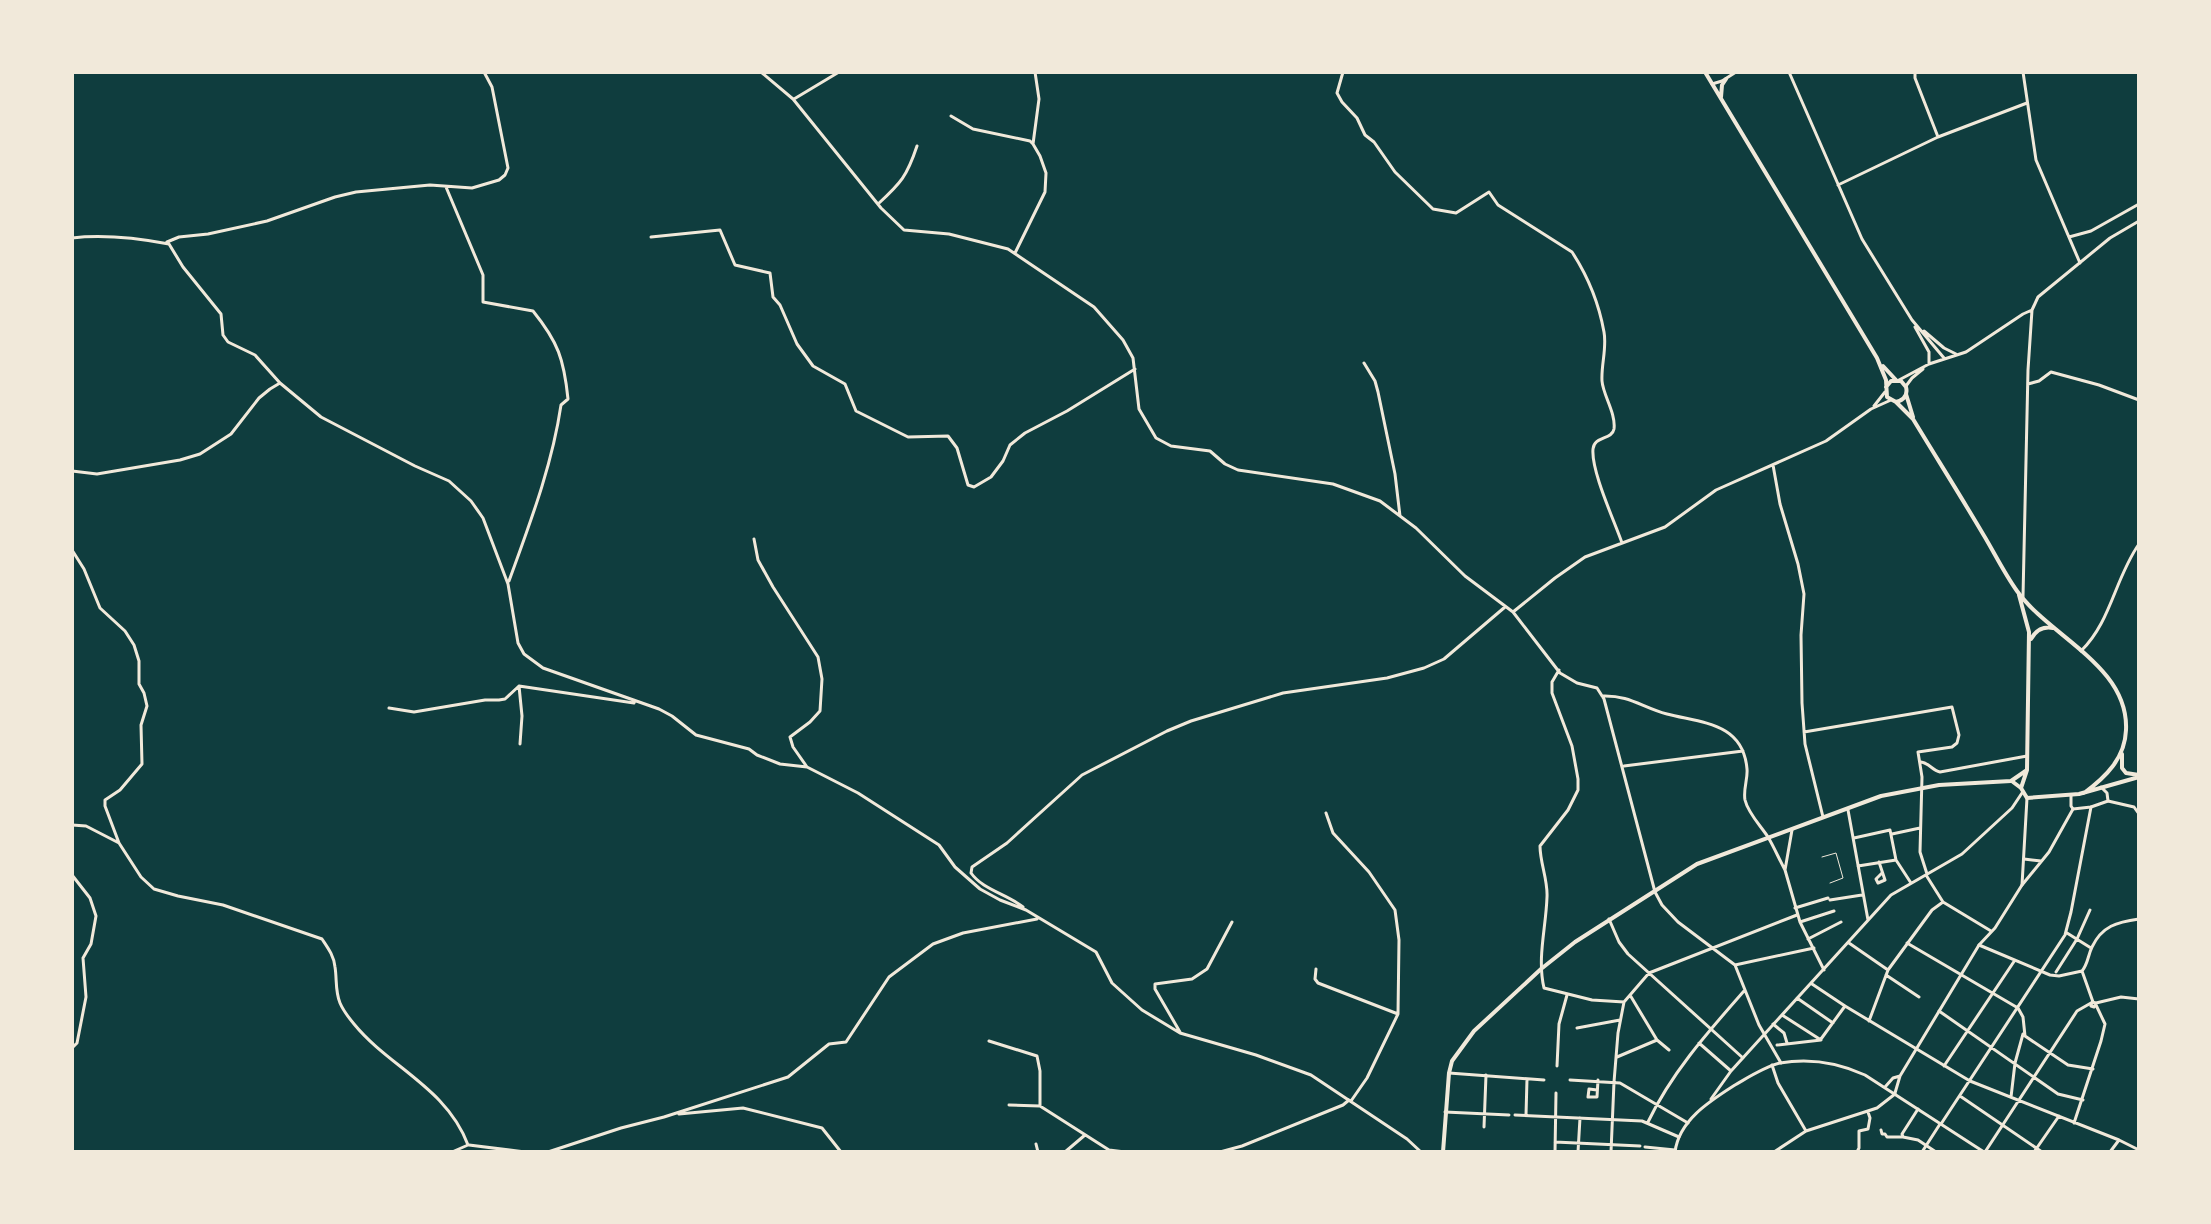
<svg xmlns="http://www.w3.org/2000/svg" width="2211" height="1224" viewBox="0 0 2211 1224" font-family="Bitter,serif">
	<style>
		.lines { fill: none; stroke-linecap: round; stroke-linejoin: round }
		.service { stroke: #f1e9da; stroke-width: 1 }
		.minor { stroke: #f1e9da; stroke-width: 3 }
		.tertiary { stroke: #f1e9da; stroke-width: 3 }
		.secondary { stroke: #f1e9da; stroke-width: 4 }
	</style>
	<rect width="100%" height="100%" fill="#0f3d3e"/>
	<g class="lines">
		<path class="service" d="M1822 857 1836 853 1843 878 1830 883"/>
		<path class="minor" d="M761 72 793 99 881 208 904 230 949 234 1008 249 1094 307 1123 340 1133 358 1139 409 1156 438 1171 446 1210 451 1225 464 1238 470 1333 484 1380 501 1416 528 1465 576 1513 612 1560 673 1577 683 1597 688 1604 699 1655 892 1662 905 1678 922 1735 965 1759 1025 1781 1063
			M1343 72 1337 93 1342 102 1357 118 1365 135 1374 142 1395 172 1433 209 1456 213 1489 192 1498 205 1572 252C1587 275 1599 304 1604 332 1607 348 1601 365 1602 381 1603 395 1616 413 1614 429 1612 440 1594 436 1593 449 1591 471 1614 520 1622 543
			M1789 72 1862 239 1912 320 1944 358
			M1915 72V78L1938 137
			M2023 72 2036 160 2080 263
			M1712 84 1722 81 1736 72
			M794 99 839 72
			M951 116 973 129 1030 141 1033 144
			M1838 185 1938 137 2027 103
			M446 187 483 275V302L533 311C558 342 564 359 568 399L561 405C552 466 530 523 509 581
			M878 204C901 183 907 176 917 146
			M651 237 720 230 735 265 770 273 773 297 780 305 797 344 813 366 845 384 856 411 908 437 948 436 957 448 968 485 974 487 991 477 1003 461 1010 445 1025 433 1067 411 1135 369
			M2069 237 2091 231 2139 204
			M72 238C105 234 137 238 169 244L183 267 221 314 223 335 228 342 255 355 280 383 321 417 415 466 449 481 471 501 483 518 508 584 518 643 524 654 543 668 659 709 672 716 696 735 749 749 757 755 780 764 807 767 858 793 939 845 955 867 980 889 1000 900 1026 910 1096 952 1112 983 1142 1010 1180 1033 1256 1055 1311 1075 1407 1139 1421 1152
			M167 242 179 237 208 234 267 221 335 197 356 192 430 185 472 188 499 180 505 175 508 168 492 87 484 72
			M1015 253 1045 192 1046 173 1040 156 1033 144 1039 99 1035 72
			M1915 327 1929 352V364
			M1924 331 1944 348 1956 354
			M1364 363 1375 381 1378 392 1395 474 1400 516
			M1899 380 1929 364 1966 352 2023 314 2032 310
			M2028 384 2039 381 2051 372 2099 385 2139 400
			M1906 386 1912 378 1923 369
			M1874 406 1885 392
			M1773 465 1780 504 1798 564 1804 594 1801 635 1802 703 1805 744 1823 817
			M72 471 97 474 180 460 200 454 231 434 259 398 270 389 280 383
			M754 539 758 560 773 587 818 657 822 679 820 711 810 722 790 737 793 747 807 767
			M72 550 84 569 100 608 125 631 134 645 139 661V684L144 693 147 706 141 725 142 764 120 790 105 800V806L119 843 141 877 154 889 178 896 223 905 322 939C328 948 334 956 335 967 337 979 335 991 340 1003 343 1010 349 1018 354 1024 389 1067 447 1088 468 1145
			M2023 597 2028 370 2032 310 2038 297 2110 238 2139 221
			M1513 612 1555 578 1585 557 1665 527 1716 490 1826 441 1871 409 1891 400
			M2081 651C2111 622 2115 578 2139 544
			M1559 670 1552 682V693L1572 746 1578 779V790L1568 810 1540 846C1540 863 1548 880 1547 897 1546 928 1537 958 1544 988L1592 1000 1624 1002
			M519 686 634 703
			M519 686 522 716 520 744
			M1602 696C1630 695 1641 707 1667 714 1701 723 1743 722 1747 769 1748 779 1743 789 1745 800 1748 813 1760 825 1768 837 1774 847 1779 859 1785 870L1792 830
			M389 708 414 712 485 700H499L505 699 519 686
			M1804 732 1952 707 1959 735 1957 743 1952 747 1918 752 1922 777 1920 852 1927 874
			M1921 762C1929 763 1932 770 1940 772L2027 756
			M1624 766 1743 751
			M2108 801 2134 807 2139 814
			M1848 810 1868 920
			M72 825 86 826 119 843
			M1892 834 1920 828
			M1854 838 1890 830 1896 860 1911 883
			M2024 859 2041 861
			M1879 862 1885 880 1878 883 1876 879 1882 873
			M1858 866 1896 860
			M1785 870 1800 922 1824 970
			M72 875 90 898 96 916 91 944 83 958 86 997 77 1043 72 1048
			M1926 875 1943 902 1991 931
			M2022 885 2049 852 2073 809
			M1830 900 1862 895
			M1023 907C1007 894 983 890 971 873L972 867 1007 843 1082 775 1167 731 1191 721 1283 693 1387 678 1424 668 1444 659 1505 607
			M1795 908 1828 898
			M1609 919 1619 942 1628 954 1743 1058
			M1800 922 1834 911
			M2067 933 2091 948
			M1808 939 1841 922
			M1849 943 1888 970
			M1907 943 2018 1008 2023 1017 2025 1036 2068 1065 2093 1069
			M1979 945 2050 975 2059 976 2082 971
			M1735 965 1814 948
			M1316 969 1315 979 1318 983 1398 1014
			M2056 972 2077 939 2090 910
			M1886 975 1919 997
			M1812 984 1845 1006 1970 1081 2119 1140 2139 1150
			M1630 995 1657 1040 1669 1050
			M1797 998 1833 1023
			M2092 1002 2096 1003 2094 1007 2091 1006Z
			M2093 1002 2082 971C2088 964 2088 955 2092 947 2102 926 2117 922 2139 919
			M2096 1003 2121 997 2139 999
			M1939 1011 2058 1094 2083 1100
			M1782 1015 1821 1040
			M1869 1021 1888 970 1932 910 1943 902
			M1773 1024 1784 1033 1787 1043
			M1577 1028 1620 1020
			M1180 1032 1155 989V984L1192 979 1207 969 1232 922
			M1821 1039 1845 1006
			M989 1041 1037 1056 1040 1071V1106L1109 1150 1125 1152
			M1699 1043 1731 1071
			M1777 1045 1821 1040
			M1617 1057 1657 1040
			M1772 1065 1778 1083 1806 1131
			M1557 1066 1559 1024 1567 995
			M1944 1066 2015 960
			M1449 1073 1544 1080
			M1570 1080 1620 1083 1688 1123
			M1597 1090 1589 1089 1588 1097H1597L1598 1080
			M1960 1096 2042 1152
			M2011 1097 2015 1063 2023 1034
			M1711 1099 1731 1071 1891 895 1962 854 2012 808 2022 793
			M1009 1105 1040 1106
			M1918 1109 1902 1134 1903 1137 1918 1140 1936 1152
			M1445 1112 1509 1115
			M679 1114 743 1108 822 1128 841 1152
			M1515 1115 1642 1121 1679 1137
			M1526 1115 1527 1079
			M664 1117 788 1077 829 1044 846 1042 889 977 933 944 963 933 1037 919
			M1648 1122C1672 1072 1708 1032 1744 991
			M2074 1123 2101 1041 2105 1024 2096 1005
			M1941 1124 2065 935 2071 912 2091 807
			M1484 1127 1486 1075
			M1881 1130 1882 1134H1885L1887 1137H1903
			M1555 1142 1640 1146
			M1036 1144 1038 1152
			M469 1145 525 1152
			M1645 1147 1675 1150
			M452 1152 468 1145
			M548 1152 621 1128 664 1117
			M1065 1152 1085 1135
			M1220 1152 1242 1146 1343 1105 1349 1100 1351 1101 1367 1078 1398 1014 1399 940 1395 910 1369 872 1333 833 1326 813
			M1555 1152 1556 1093
			M1578 1152 1580 1118
			M1611 1152 1614 1082 1618 1033 1624 1002 1649 973 1797 915
			M1774 1152 1806 1131 1877 1108 1895 1094
			M1857 1152 1859 1148V1131L1868 1129 1870 1118 1868 1112
			M1985 1152 2077 1011 2091 1003
			M2034 1152 2059 1116
			M2110 1152 2119 1140"/>
		<path class="tertiary" d="M2071 795V806L2073 809 2091 807 2108 801 2107 793 2101 787
			M1885 1087 1893 1078 1900 1076
			M1895 1093 1900 1076 1979 945 1995 928 2022 885 2027 798
			M1675 1152C1679 1120 1710 1101 1735 1085 1749 1077 1764 1067 1780 1063 1809 1058 1839 1063 1865 1075L1984 1152
			M1922 1152 1940 1124"/>
		<path class="secondary" d="M1705 72 1877 358 1886 380 1887 397 1896 402C1904 400 1908 395 1906 387L1901 381H1891L1886 387
			M1721 97 1722 85 1726 79
			M1883 366 1896 380
			M1906 394 1913 417
			M1896 402 1913 419C1936 457 1960 495 1983 534 1994 552 2004 573 2017 591 2050 637 2129 666 2126 730 2125 758 2106 777 2084 793
			M2019 595 2029 632 2027 770 2021 788
			M2031 639C2036 630 2043 626 2053 628
			M2122 754V768L2126 773 2139 775
			M2013 782 2021 788 2027 798 2079 794 2139 777
			M1443 1152 1449 1073 1452 1061 1474 1031 1541 969 1575 942 1697 864 1881 796 1939 785 2011 781 2027 770"/>
	</g>
	<rect width="2211" height="1224" fill="none" stroke="#f1e9da" stroke-width="148"/>
</svg>
